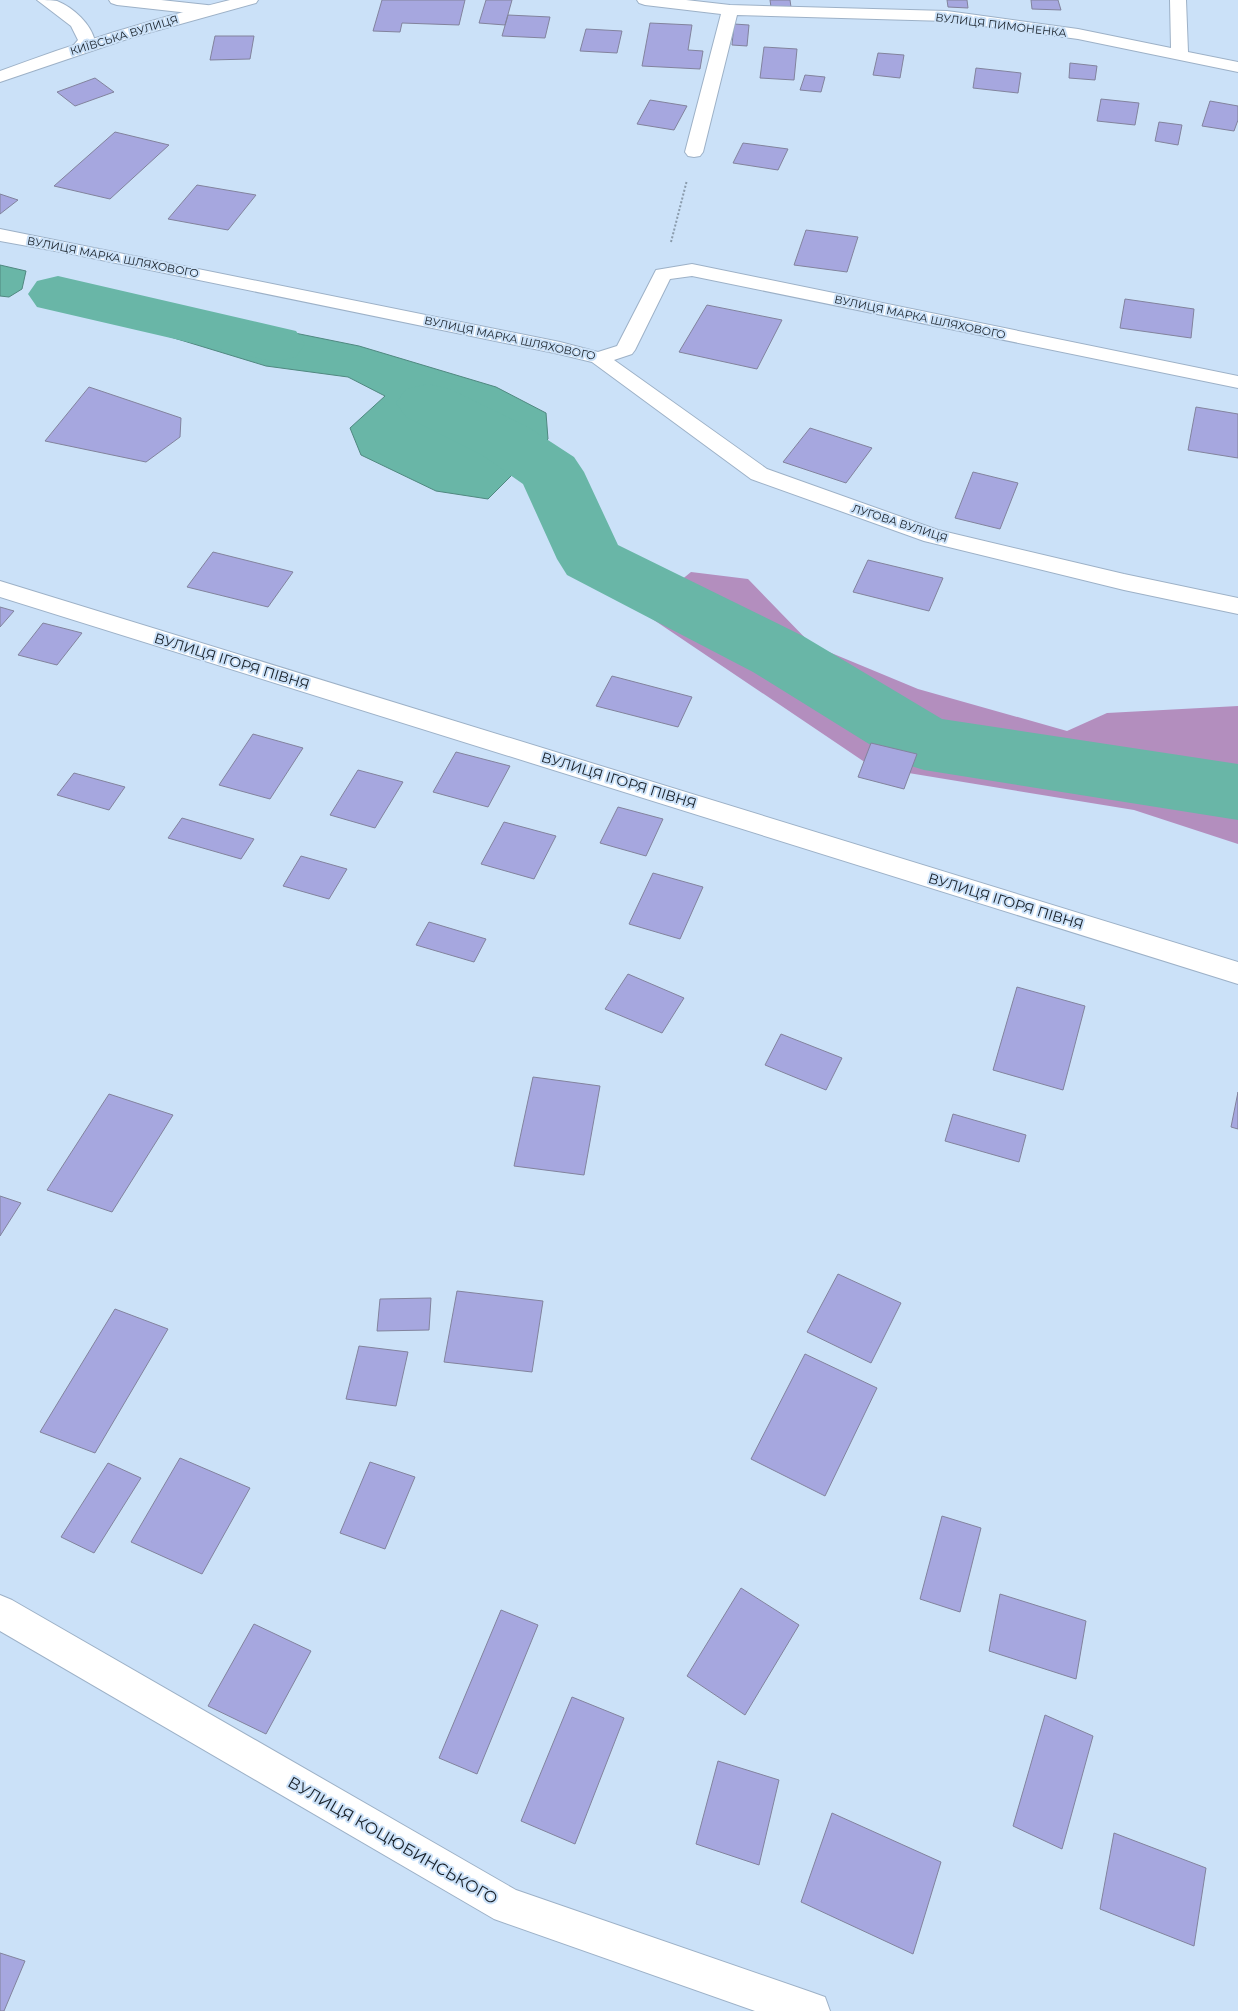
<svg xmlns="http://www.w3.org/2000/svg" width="1238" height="2011" viewBox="0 0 1238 2011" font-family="Montserrat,sans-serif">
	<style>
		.forest { fill: #b38ebe }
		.water { fill: #69b6a7; stroke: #508880 }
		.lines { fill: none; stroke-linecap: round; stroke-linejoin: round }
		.river { fill: #69b6a7; fill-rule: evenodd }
		.building { fill: #a6a7df; stroke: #82839d }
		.street-casing { stroke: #9db1c7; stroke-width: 2 }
		.secondary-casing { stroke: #9db1c7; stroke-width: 2 }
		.path { stroke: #8a9bac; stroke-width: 2; stroke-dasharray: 2 2; stroke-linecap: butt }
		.street { fill: #fff; fill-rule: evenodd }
		.secondary { fill: #fff; fill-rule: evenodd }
		.labels { text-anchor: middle; stroke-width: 4; stroke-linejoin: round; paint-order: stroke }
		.far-street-label { font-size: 11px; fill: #161e26; stroke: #cbe1f8 }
		.street-label { font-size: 14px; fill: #161e26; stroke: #cbe1f8 }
		.near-street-label { font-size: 16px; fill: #161e26; stroke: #cbe1f8 }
	</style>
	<rect width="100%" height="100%" fill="#cbe1f8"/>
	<path class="forest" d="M691 572 748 579 812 645 918 689 1067 731 1107 713 1238 706V844L1134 810 872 767 642 612Z"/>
	<path class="water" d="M0 265 26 271 22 289 9 297 0 296Z
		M166 307 359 346 496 387 546 413 548 439 488 499 436 491 361 455 350 428 385 396 348 377 266 366 151 331Z"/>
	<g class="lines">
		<path class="river" d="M58 276 296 331 305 344 296 357 274 362 37 307 28 294 37 281Z
			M428 384 450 389 528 427 574 457 584 472 618 545 803 636 942 719 1238 764V820L924 770 898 762 753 672 567 575 557 559 523 484 482 455 406 417 396 403 406 389Z"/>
	</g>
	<path class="building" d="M382 0H465L459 25 402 23 400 32 373 31Z
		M486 0H512L505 25 479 23Z
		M770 0H790L791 7H771Z
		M947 0H967L968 8 948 7Z
		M1031 0H1058L1061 10 1032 9Z
		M508 15 550 17 545 38 502 36Z
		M650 23 692 25 688 50 703 51 700 69 642 66Z
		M734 24 749 25 747 46 732 45Z
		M586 29 622 31 617 53 580 51Z
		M215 36H254L250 59 210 60Z
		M764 47 797 49 794 80 760 78Z
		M878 53 904 55 900 78 873 75Z
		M1070 63 1097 66 1095 80 1069 78Z
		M976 68 1021 73 1018 93 973 88Z
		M805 75 825 77 821 92 800 90Z
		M95 78 114 92 75 106 57 92Z
		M1101 99 1139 103 1135 125 1097 121Z
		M650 100 687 106 674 130 637 124Z
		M1210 101 1238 106V120L1234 131 1202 126Z
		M1159 122 1182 125 1178 145 1155 141Z
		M115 132 169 145 110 199 54 186Z
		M743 143 788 149 778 170 733 163Z
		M197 185 256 195 228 230 168 219Z
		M0 194 18 200 0 214Z
		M806 230 858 237 847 272 794 265Z
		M1125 299 1194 309 1191 338 1120 328Z
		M707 305 782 320 757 369 679 352Z
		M89 387 181 418 180 437 146 462 45 441Z
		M1196 407 1238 414V458L1188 450Z
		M810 428 872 448 846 483 783 462Z
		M973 472 1018 483 1000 529 955 518Z
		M213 552 293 572 268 607 187 587Z
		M868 560 943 578 929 611 853 592Z
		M0 607 14 611 0 627Z
		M43 623 82 633 57 665 18 655Z
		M612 676 692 697 678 727 596 706Z
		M253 734 303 748 270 799 219 785Z
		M871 743 917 754 904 789 858 777Z
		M456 752 510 766 488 807 433 792Z
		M358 770 403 782 375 828 330 815Z
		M74 773 125 787 109 810 57 795Z
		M618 807 663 819 646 856 600 843Z
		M182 818 254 839 241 859 168 838Z
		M504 822 556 836 534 879 481 864Z
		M301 856 347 869 329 899 283 886Z
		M653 873 703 887 680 939 629 924Z
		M429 922 486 939 474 962 416 945Z
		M628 974 684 998 662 1033 605 1009Z
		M1017 987 1085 1006 1063 1090 993 1070Z
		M781 1034 842 1058 826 1090 765 1065Z
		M533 1077 600 1086 584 1175 514 1166Z
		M1238 1092V1129L1231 1127Z
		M109 1094 173 1115 112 1212 47 1190Z
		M953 1114 1026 1135 1019 1162 945 1141Z
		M0 1196 21 1203 0 1236Z
		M838 1274 901 1303 871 1363 807 1332Z
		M457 1291 543 1301 532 1372 444 1362Z
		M431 1298 429 1330 377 1331 380 1299Z
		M115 1309 168 1329 95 1453 40 1432Z
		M359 1346 408 1352 396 1406 346 1399Z
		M805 1354 877 1388 825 1496 751 1459Z
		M180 1458 250 1488 202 1574 131 1542Z
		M370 1462 415 1477 385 1549 340 1533Z
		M108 1463 141 1478 94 1553 61 1537Z
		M942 1516 981 1528 960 1612 920 1599Z
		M741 1588 799 1625 745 1715 687 1676Z
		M1000 1594 1086 1621 1076 1679 989 1651Z
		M501 1610 538 1625 477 1774 439 1758Z
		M254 1624 311 1651 266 1734 208 1706Z
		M572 1697 624 1718 575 1844 521 1821Z
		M1045 1715 1093 1736 1062 1849 1013 1826Z
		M718 1761 779 1780 759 1865 696 1844Z
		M832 1813 941 1862 913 1954 801 1902Z
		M1114 1833 1206 1868 1194 1946 1100 1909Z
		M0 1953 25 1961 4 2011H0Z"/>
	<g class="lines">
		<defs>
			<path id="street" d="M37 0C43 0 52 0 57 1 74 8 91 24 95 41L86 51H74L72 47 78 40 71 26Z
				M109 0H161L207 5 213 7 215 10 213 13 207 15 117 5 111 3Z
				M637 0H686L730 5 947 11 1078 29 1171 48 1170 0H1186L1188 52 1238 62V72L1078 39 947 21 737 15 703 152 700 156 694 157 688 156 685 152 721 14 645 5 639 3Z
				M0 229 560 342 598 352 617 346 656 270 692 264 1238 376V388L692 276 670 279 635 350 632 354 614 360 767 469 938 530 1124 574 1238 598V614L1124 590 924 541 751 479 592 362 559 354 72 254 0 241Z
				M0 581 1238 962V984L0 597Z
				M0 1595 12 1600 516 1890 811 1992 825 1997 830 2011H755L494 1919 0 1631Z"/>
			<path id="secondary" d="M230 0H258L256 3 130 38 0 82V71C75 43 152 19 230 0Z"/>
		</defs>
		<use href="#street" class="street-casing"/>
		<use href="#secondary" class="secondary-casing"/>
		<path class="path" d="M671 242 687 180"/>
		<use href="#street" class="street"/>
		<use href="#secondary" class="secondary"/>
	</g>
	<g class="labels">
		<g class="far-street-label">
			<text transform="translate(1001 25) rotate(7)" y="4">ВУЛИЦЯ ПИМОНЕНКА</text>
			<text transform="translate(124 35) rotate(-17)" y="4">КИЇВСЬКА ВУЛИЦЯ</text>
			<text transform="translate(113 257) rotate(11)" y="4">ВУЛИЦЯ МАРКА ШЛЯХОВОГО</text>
			<text transform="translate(920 317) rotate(12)" y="4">ВУЛИЦЯ МАРКА ШЛЯХОВОГО</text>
			<text transform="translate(510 338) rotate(12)" y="4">ВУЛИЦЯ МАРКА ШЛЯХОВОГО</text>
			<text transform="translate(900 523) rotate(18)" y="4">ЛУГОВА ВУЛИЦЯ</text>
		</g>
		<g class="street-label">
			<text transform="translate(232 661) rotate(17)" y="5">ВУЛИЦЯ ІГОРЯ ПІВНЯ</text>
			<text transform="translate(619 780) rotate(17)" y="5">ВУЛИЦЯ ІГОРЯ ПІВНЯ</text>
			<text transform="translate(1006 901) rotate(17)" y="5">ВУЛИЦЯ ІГОРЯ ПІВНЯ</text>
		</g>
		<g class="near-street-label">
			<text transform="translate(393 1840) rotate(30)" y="6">ВУЛИЦЯ КОЦЮБИНСЬКОГО</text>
		</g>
	</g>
</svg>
